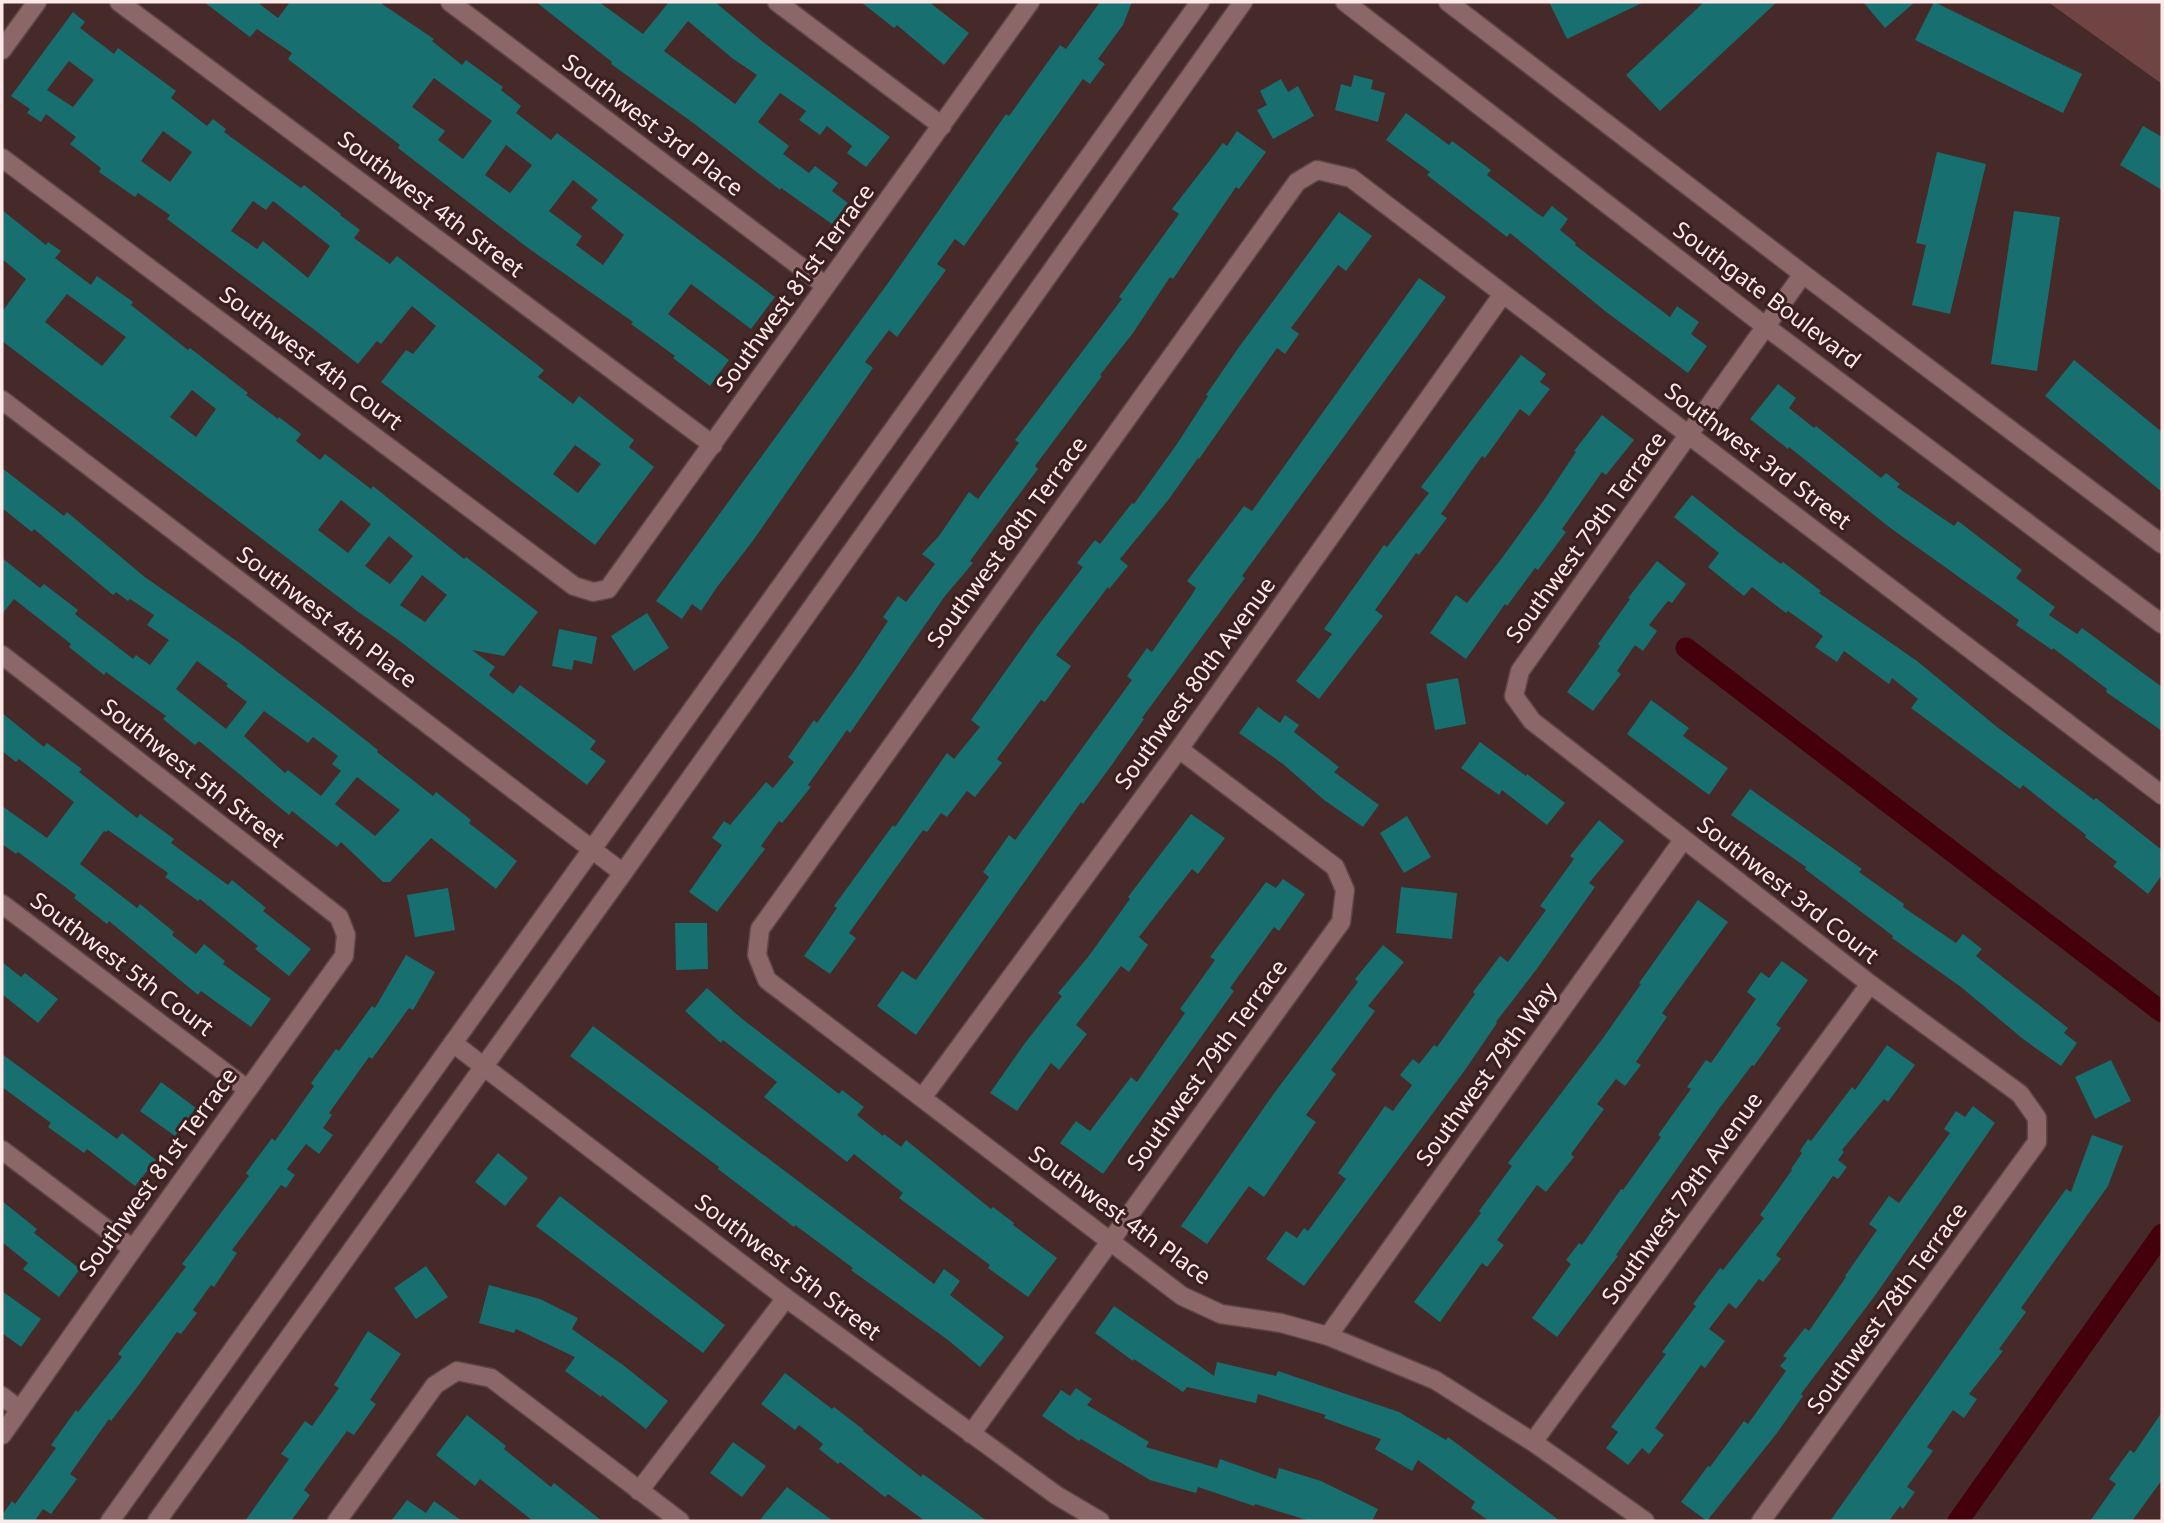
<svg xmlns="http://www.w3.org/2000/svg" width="2164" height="1523" viewBox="0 0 2164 1523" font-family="'Noto Sans',sans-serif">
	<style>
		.green { fill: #6f4443 }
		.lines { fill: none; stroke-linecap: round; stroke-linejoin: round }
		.canal { stroke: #45010b; stroke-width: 21 }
		.building { fill: #176f6f; fill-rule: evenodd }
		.minor-casing { stroke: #5e4545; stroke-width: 21 }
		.tertiary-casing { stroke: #5e4545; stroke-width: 21 }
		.secondary-casing { stroke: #5e4545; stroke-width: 21 }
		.minor { stroke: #8b6867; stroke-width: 18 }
		.tertiary { stroke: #8b6867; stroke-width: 18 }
		.secondary { stroke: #8b6867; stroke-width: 18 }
		.labels { text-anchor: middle; stroke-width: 6; stroke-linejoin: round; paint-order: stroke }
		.street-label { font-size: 23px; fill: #fde9e8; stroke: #3b1f1f }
	</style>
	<rect width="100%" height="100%" fill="#462929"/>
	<path class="green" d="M2048 2H2162V84Z"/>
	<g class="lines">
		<path class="canal" d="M1686 648 2162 1012
			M1958 1521 2162 1234"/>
	</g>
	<path class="building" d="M204 2H257L278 18 290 2H379L434 39 432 41 462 65 466 60 503 87 501 90 521 106 516 113 551 140 557 133 775 297 751 329 691 284 668 314 729 360 710 386 673 358 675 356 631 324 633 322 528 248 398 148 400 145 288 59 292 53 257 29 250 37ZM434 78 492 121 463 159 438 140 445 131 412 107ZM506 145 532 165 510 193 485 175ZM573 180 598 200 591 208 624 235 603 265 576 245 582 236 549 211Z
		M536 2H599L643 34 669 2H715L763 42 890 137 866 167 847 153 852 146 827 126 820 135 799 120 806 111 780 93 758 122 789 146 783 154 809 173 815 166 838 183 832 191 848 203 832 224 781 188 780 190 692 122 611 64 612 62ZM688 21 732 58 757 75 735 104 664 51Z
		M861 2H929L969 33 944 65 897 25 894 28Z
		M1100 2H1132L1123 25 1098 59 1105 64 1090 84 1083 79 964 246 955 239 937 264 946 270 897 337 889 330 865 362 873 368 752 542 717 587 701 611 692 604 682 619 656 601 888 283 1006 114 1009 116 1060 45 1066 49Z
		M1549 2H1644L1567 39Z
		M1704 2H1777L1660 111 1626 75Z
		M1863 2H1915L1885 28Z
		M1934 2 2082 74 2063 113 1915 40Z
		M73 12 85 22 80 28 114 54 118 48 176 91 171 98 207 126 213 119 226 129 224 132 253 153 301 188 304 185 341 214 340 215 360 230 354 238 390 264 397 256 544 370 538 377 573 404 579 396 634 440 629 447 654 467 595 545 381 382 406 350 413 354 436 326 412 306 381 344 377 341 358 364 316 331 167 219 170 215 138 193 135 197 99 172 101 168 70 144 76 137 46 114 41 122 27 113 30 109 11 96ZM69 61 94 80 73 107 47 90ZM163 131 192 152 170 182 141 161ZM253 201 266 210 273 201 330 246 308 278 263 241 257 249 231 231ZM575 445 601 464 578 493 553 474Z
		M1354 75 1373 80 1371 89 1385 93 1378 122 1335 110 1341 84 1351 87Z
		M1281 79 1288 92 1298 86 1314 116 1273 139 1257 110 1267 105 1260 91Z
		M1406 113 1449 145 1452 141 1491 170 1487 175 1538 214 1543 217 1552 206 1568 219 1560 230 1576 243 1575 245 1670 317 1677 306 1699 322 1691 334 1707 346 1688 373 1605 311 1510 233 1507 237 1427 175 1430 172 1386 140Z
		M2143 126 2162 137V190L2120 165Z
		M1237 131 1266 152 1239 189 1236 187 1173 279 1170 277 1133 333 1100 375 1102 376 1035 466 1038 469 970 561 973 563 945 596 850 733 847 730 808 785 811 787 782 823 779 821 761 846 765 849 717 912 689 892 722 845 712 838 724 821 730 825 766 782 773 788 794 762 788 757 814 720 817 723 856 669 888 621 883 617 898 596 906 602 935 564 922 554 939 536 969 492 978 499 1019 443 1015 440 1122 299 1119 297 1179 214 1172 209 1223 143 1227 146Z
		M1937 152 1986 164 1950 314 1912 305 1926 245 1916 243Z
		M2 210 46 245 48 242 61 251 55 258 91 285 97 276 133 302 131 305 188 350 190 348 248 393 246 395 278 419 279 417 301 434 296 441 320 460 325 454 371 489 373 486 464 559 466 557 538 612 504 656 472 650 495 667 489 675 513 694 520 685 596 741 590 749 606 761 587 785 397 639 357 611 2 341V312L26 279 2 259ZM67 294 126 337 102 366 45 322ZM192 390 216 409 196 437 170 417ZM341 500 371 524 348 553 318 530ZM389 536 413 556 390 584 365 566ZM422 575 447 595 425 622 400 605Z
		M2014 211 2060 217 2037 371 1991 364Z
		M1339 212 1372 236 1346 271 1338 265 1291 328 1299 334 1285 354 1277 348 1199 459 1198 458 1169 499 1120 559 1128 566 1109 589 1108 587 1056 655 1071 666 1045 702 1041 700 997 759 1002 763 975 797 967 791 947 817 941 813 927 832 923 830 849 933 856 938 830 974 804 956 837 908 834 906 893 825 895 827 947 753 954 759 980 727 971 720 1037 627 1083 567 1077 563 1095 540 1100 544 1132 503 1134 504 1177 444 1208 396 1206 395 1239 347Z
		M1419 278 1446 297 1242 576 1245 578 1142 718 1144 719 1111 766 1083 804 1081 802 916 1035 877 1006 902 971 916 980 989 877 983 872 1009 835 1015 840 1132 680 1127 676 1147 648 1152 652 1191 596 1196 588 1187 581 1244 506 1252 511Z
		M1521 355 1546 374 1540 382 1550 389 1529 416 1520 409 1485 458 1482 456 1441 514 1447 518 1419 555 1416 553 1375 610 1383 616 1319 699 1296 681 1332 634 1324 629 1384 545 1387 547 1429 493 1421 487Z
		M2074 360 2162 432V492L2045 396Z
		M1778 384 1796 398 1789 408 1814 428 1816 426 1881 478 1886 473 1900 484 1897 487 1954 526 1958 521 2022 570 2016 578 2055 607 2049 615 2077 634 2082 628 2162 687V731L2106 692 2107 689 2053 648 2052 650 2016 625 2019 620 1889 527 1789 447 1788 449 1750 419Z
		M1602 415 1634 440 1606 475 1602 472 1562 529 1566 532 1538 570 1535 568 1507 606 1505 604 1466 659 1430 633 1456 595 1467 603 1502 558 1544 500 1576 452 1574 451Z
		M2 468 64 516 67 512 146 578 241 644 331 713 378 750 377 752 433 796 436 792 471 820 469 823 517 861 496 889 431 838 390 882H383L341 842 337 847 292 811 289 815 199 741 195 745 163 719 166 716 106 672 104 675 69 647 71 644 14 599 2 614V558L40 588 44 584 78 610 75 614 133 659 136 655 150 665 169 640 147 625 154 615 130 599 128 601 116 592 113 595 34 529 32 532 2 508ZM197 661 228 684 226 686 247 702 226 729 176 689ZM264 711 308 743 313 737 338 756 332 764 341 771 321 796 288 770 285 773 244 736ZM357 777 400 810 375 836 335 804Z
		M1692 495 1737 531 1781 564 1783 562 1821 591 1819 593 1917 661 1997 727 2094 800 2096 798 2162 850V875L2148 894 2113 866 2117 862 2085 837 2086 835 2023 785 2020 789 1911 708 1918 699 1892 678 1889 684 1844 651 1837 662 1815 647 1823 636 1788 611 1786 613 1752 587 1744 596 1708 567 1719 553 1674 517Z
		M1657 561 1686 584 1672 603 1668 601 1649 625 1657 631 1643 651 1635 645 1617 671 1621 674 1593 711 1567 692 1600 646 1598 644 1630 599 1628 598Z
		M647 613 669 648 634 671 611 636Z
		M559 629 597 637 592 664 574 660 572 670 552 666Z
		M1458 678 1466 724 1435 730 1426 684Z
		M1651 700 1689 728 1683 736 1728 768 1709 795 1627 734Z
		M1258 707 1280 723 1285 715 1299 725 1294 732 1339 767 1334 772 1379 805 1363 827 1324 800 1283 764 1239 733Z
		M2 713 44 747 47 743 82 769 79 772 137 818 140 814 174 839 171 843 228 885 232 880 266 908 263 911 311 949 289 976 255 949 258 946 200 899 198 901 165 877 168 873 108 830 106 832 104 831 80 864 137 908 140 904 174 932 172 935 196 954 204 944 225 961 223 964 271 999 251 1027 201 991 198 995 109 921 107 924 74 898 76 895 18 852 16 854 2 844V806L47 838 74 802 19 759 16 762 2 751Z
		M1480 742 1526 776 1527 774 1565 803 1547 825 1502 790 1499 795 1461 768Z
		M1750 789 1862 869 1859 872 1904 904 1903 907 1956 943 1963 934 1982 949 1976 956 2068 1028 2064 1033 2077 1043 2061 1066 2023 1039 1961 987 1892 938 1893 936 1805 869 1806 867 1731 815Z
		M1191 814 1225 838 1198 874 1192 869 1139 937 1148 945 1129 972 1121 966 1076 1025 1087 1034 1059 1070 1051 1063 1017 1111 990 1093 1025 1043 1062 996 1058 993 1088 957 1130 899 1128 897Z
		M1407 816 1431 857 1404 873 1380 833Z
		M1599 820 1624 841 1589 883 1595 887 1536 970 1496 1022 1497 1023 1465 1070 1304 1286 1266 1259 1286 1231 1297 1238 1304 1228 1308 1231 1346 1179 1338 1173 1385 1106 1393 1111 1412 1085 1400 1075 1413 1059 1419 1064 1434 1045 1437 1047 1475 994 1473 992 1500 956 1508 962 1546 910 1540 906 1574 859 1570 856Z
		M1283 879 1305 894 1279 931 1274 927 1230 988 1234 991 1103 1174 1060 1143 1076 1121 1090 1131 1131 1077 1137 1082 1185 1013 1180 1009 1215 960 1210 957 1266 882 1276 888Z
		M1401 887 1457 893 1452 939 1396 933Z
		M448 888 455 930 415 937 407 895Z
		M1698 900 1728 922 1662 1013 1667 1017 1636 1062 1641 1065 1625 1086 1616 1079 1597 1104 1604 1109 1571 1154 1574 1157 1546 1192 1537 1185 1497 1240 1504 1245 1487 1267 1482 1263 1440 1322 1414 1302 1481 1213 1479 1211 1512 1166 1508 1163 1603 1038 1641 984 1639 983Z
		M675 923H707L708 969 676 970Z
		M1383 945 1404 962 1368 1006 1375 1011 1331 1070 1336 1074 1306 1115 1316 1122 1264 1197 1249 1186 1207 1244 1181 1226 1275 1092 1358 982 1355 979Z
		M406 955 435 972 413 1010 409 1008 372 1059 369 1057 329 1113 332 1115 323 1128 333 1135 319 1154 306 1144 287 1169 295 1175 286 1188 281 1185 232 1250 237 1253 214 1287 211 1285 193 1310 197 1313 181 1334 177 1332 138 1386 111 1421 109 1419 70 1474 77 1479 51 1514 43 1509 36 1519 40 1521H2V1515L12 1501 15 1504 56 1448 51 1445 76 1410 78 1412 122 1357 118 1354 186 1267 182 1264 249 1176 246 1173 272 1138 275 1141 314 1086 311 1083 336 1049 339 1051 372 1006 375 1008Z
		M1782 961 1808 980 1776 1025 1781 1028 1754 1066 1752 1065 1719 1109 1616 1255 1618 1256 1557 1337 1532 1318 1571 1264 1566 1260 1579 1243 1582 1245 1621 1189 1623 1190 1661 1137 1658 1135 1691 1089 1687 1087 1706 1060 1711 1063 1756 999 1747 992 1761 972 1769 978Z
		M2 962 21 977 25 973 58 999 38 1023 2 994Z
		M707 988 741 1018 839 1094 842 1090 864 1107 857 1115 883 1136 884 1134 901 1147 906 1140 991 1209 993 1207 1014 1223 1013 1225 1057 1258 1028 1297 988 1268 990 1265 899 1198 903 1193 854 1154 847 1162 764 1097 777 1082 723 1040 721 1043 685 1011Z
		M593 1026 934 1284 944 1269 960 1281 950 1295 1004 1337 980 1367 948 1340 851 1270 853 1268 795 1225 794 1227 718 1169 719 1167 570 1056Z
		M1887 1045 1915 1065 1888 1102 1884 1099 1842 1150 1844 1152 1838 1160 1847 1167 1838 1179 1833 1176 1776 1255 1781 1259 1763 1282 1759 1279 1736 1309 1729 1303 1709 1329 1725 1341 1705 1368 1701 1365 1655 1428 1664 1435 1649 1454 1642 1448 1628 1465 1606 1448 1618 1432 1611 1427 1666 1354 1662 1352 1696 1306 1693 1304 1720 1268 1723 1270 1764 1218 1760 1215 1792 1170 1791 1169 1802 1153 1800 1151 1808 1139 1811 1141 1852 1087 1855 1090Z
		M2 1054 117 1139 122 1133 156 1160 135 1186 87 1149 84 1153 48 1127 51 1123 2 1087Z
		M2111 1060 2131 1101 2095 1119 2075 1077Z
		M161 1082 196 1108 175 1136 140 1111Z
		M1973 1106 1995 1123 1874 1297 1801 1394 1803 1396 1777 1433 1707 1521 1681 1502 1708 1466 1710 1467 1744 1421 1748 1424 1786 1371 1780 1366 1787 1358 1783 1356 1805 1328 1809 1331 1846 1277 1845 1276 1877 1230 1869 1224 1889 1196 1899 1203 1950 1133 1944 1129 1956 1111 1965 1117Z
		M2092 1135 2123 1146 2108 1186 2021 1308 2026 1312 1999 1349 2003 1351 1969 1394 1977 1399 1964 1418 1953 1410 1927 1447 1933 1451 1907 1487 1915 1492 1903 1509 1900 1506 1889 1521H1830L2066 1189 2071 1192Z
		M498 1153 528 1178 505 1206 475 1182Z
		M560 1196 725 1325 703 1353 536 1226Z
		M2 1201 37 1229 34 1233 80 1269 59 1297 23 1269 28 1263 2 1242Z
		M426 1266 448 1297 416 1319 394 1288Z
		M489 1285 540 1299 578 1318 572 1329 623 1365 668 1401 646 1429 602 1395 601 1397 565 1371 575 1357 516 1329 514 1333 479 1323Z
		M2 1291 41 1319 21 1347 2 1333Z
		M1114 1306 1214 1376 1217 1362 1276 1376 1278 1371 1399 1412 1446 1440 1448 1437 1560 1521H1489L1471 1508 1475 1502 1418 1460 1412 1471 1375 1449 1381 1439 1324 1418 1326 1415 1258 1394 1256 1403 1187 1387 1183 1392 1134 1359 1133 1361 1095 1333Z
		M368 1331 401 1354 370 1400 376 1404 354 1435 347 1431 304 1490 310 1495 291 1521H245L289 1459 281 1454 305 1421 312 1426 339 1388 334 1385Z
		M785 1373 832 1409 834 1407 864 1430 863 1431 921 1477 923 1474 987 1521H925L888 1494 885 1497 840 1462 838 1464 819 1449 823 1444 799 1425 795 1430 761 1404Z
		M1076 1388 1092 1399 1087 1405 1149 1442 1146 1447 1217 1468 1220 1459 1276 1479 1279 1468 1321 1481 1378 1509 1372 1521H1310L1255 1504 1254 1506 1198 1487 1196 1493 1150 1480 1081 1439 1079 1441 1042 1416 1061 1390 1070 1396Z
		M2162 1412V1480L2132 1521H2090L2116 1484 2109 1479 2130 1450 2134 1453Z
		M467 1415 506 1446 504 1449 551 1487 554 1483 602 1521H533L480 1479 475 1486 436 1455Z
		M733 1442 766 1466 742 1497 710 1473Z
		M787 1487 833 1521H759Z
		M407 1500 426 1513 434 1501 462 1521H391Z"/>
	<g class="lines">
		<defs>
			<path id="minor" d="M119 2 713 445
				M450 2 826 286
				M777 2 942 126
				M2 50 37 2
				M2 158 574 586 593 592 608 589 1030 2
				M2 400 623 873
				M2 655 339 917 346 935 344 956 133 1249 2 1435
				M2 904 247 1089
				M453 1043 786 1298 1056 1495 1100 1521
				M922 1098 1179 749 1503 294
				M2 1150 133 1249
				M1328 1336 1683 840
				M2 1396 20 1410
				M971 1434 1341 922 1345 890 1335 867 1179 749
				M1533 1442 1870 984
				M639 1491 786 1298
				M337 1521 435 1385 457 1371 491 1378 680 1521
				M1645 1521 1533 1442 1435 1380 1328 1336 1281 1323 1221 1314 1182 1296 767 980 757 955 760 929 1297 182 1317 170 1351 178 2162 795
				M1761 1521 2037 1142V1118L2020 1094 1870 984 1532 721 1514 696 1520 671 1803 274"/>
			<path id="tertiary" d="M110 1521 1200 2
				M157 1521 623 873 1243 2"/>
			<path id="secondary" d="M1345 2 1765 326 2162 624
				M1448 2 1803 274 2162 544"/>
		</defs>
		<use href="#minor" class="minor-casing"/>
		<use href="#tertiary" class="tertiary-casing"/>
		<use href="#secondary" class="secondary-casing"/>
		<use href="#minor" class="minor"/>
		<use href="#tertiary" class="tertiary"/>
		<use href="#secondary" class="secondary"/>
	</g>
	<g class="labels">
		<g class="street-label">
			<text transform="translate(653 125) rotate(37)" y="8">Southwest 3rd Place</text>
			<text transform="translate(431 204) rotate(37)" y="8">Southwest 4th Street</text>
			<text transform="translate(795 288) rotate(-54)" y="8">Southwest 81st Terrace</text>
			<text transform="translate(1767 295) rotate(37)" y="8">Southgate Boulevard</text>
			<text transform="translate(311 358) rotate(37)" y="8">Southwest 4th Court</text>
			<text transform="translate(1758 456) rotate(37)" y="8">Southwest 3rd Street</text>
			<text transform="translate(1586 537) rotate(-54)" y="8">Southwest 79th Terrace</text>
			<text transform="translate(1007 542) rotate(-54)" y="8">Southwest 80th Terrace</text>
			<text transform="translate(327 617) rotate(37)" y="8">Southwest 4th Place</text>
			<text transform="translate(1195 683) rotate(-54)" y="8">Southwest 80th Avenue</text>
			<text transform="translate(193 773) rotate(38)" y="8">Southwest 5th Street</text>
			<text transform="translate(1788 890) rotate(38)" y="8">Southwest 3rd Court</text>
			<text transform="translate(122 964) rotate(37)" y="8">Southwest 5th Court</text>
			<text transform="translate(1207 1065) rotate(-54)" y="8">Southwest 79th Terrace</text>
			<text transform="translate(1486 1074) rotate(-54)" y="8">Southwest 79th Way</text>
			<text transform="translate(158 1172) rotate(-54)" y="8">Southwest 81st Terrace</text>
			<text transform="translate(1682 1198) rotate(-54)" y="8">Southwest 79th Avenue</text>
			<text transform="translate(1120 1215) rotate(36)" y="8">Southwest 4th Place</text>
			<text transform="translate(788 1267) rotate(37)" y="8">Southwest 5th Street</text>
			<text transform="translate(1887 1308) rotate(-54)" y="8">Southwest 78th Terrace</text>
		</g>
	</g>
	<rect width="2164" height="1523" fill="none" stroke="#fde9e8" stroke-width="7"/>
</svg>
